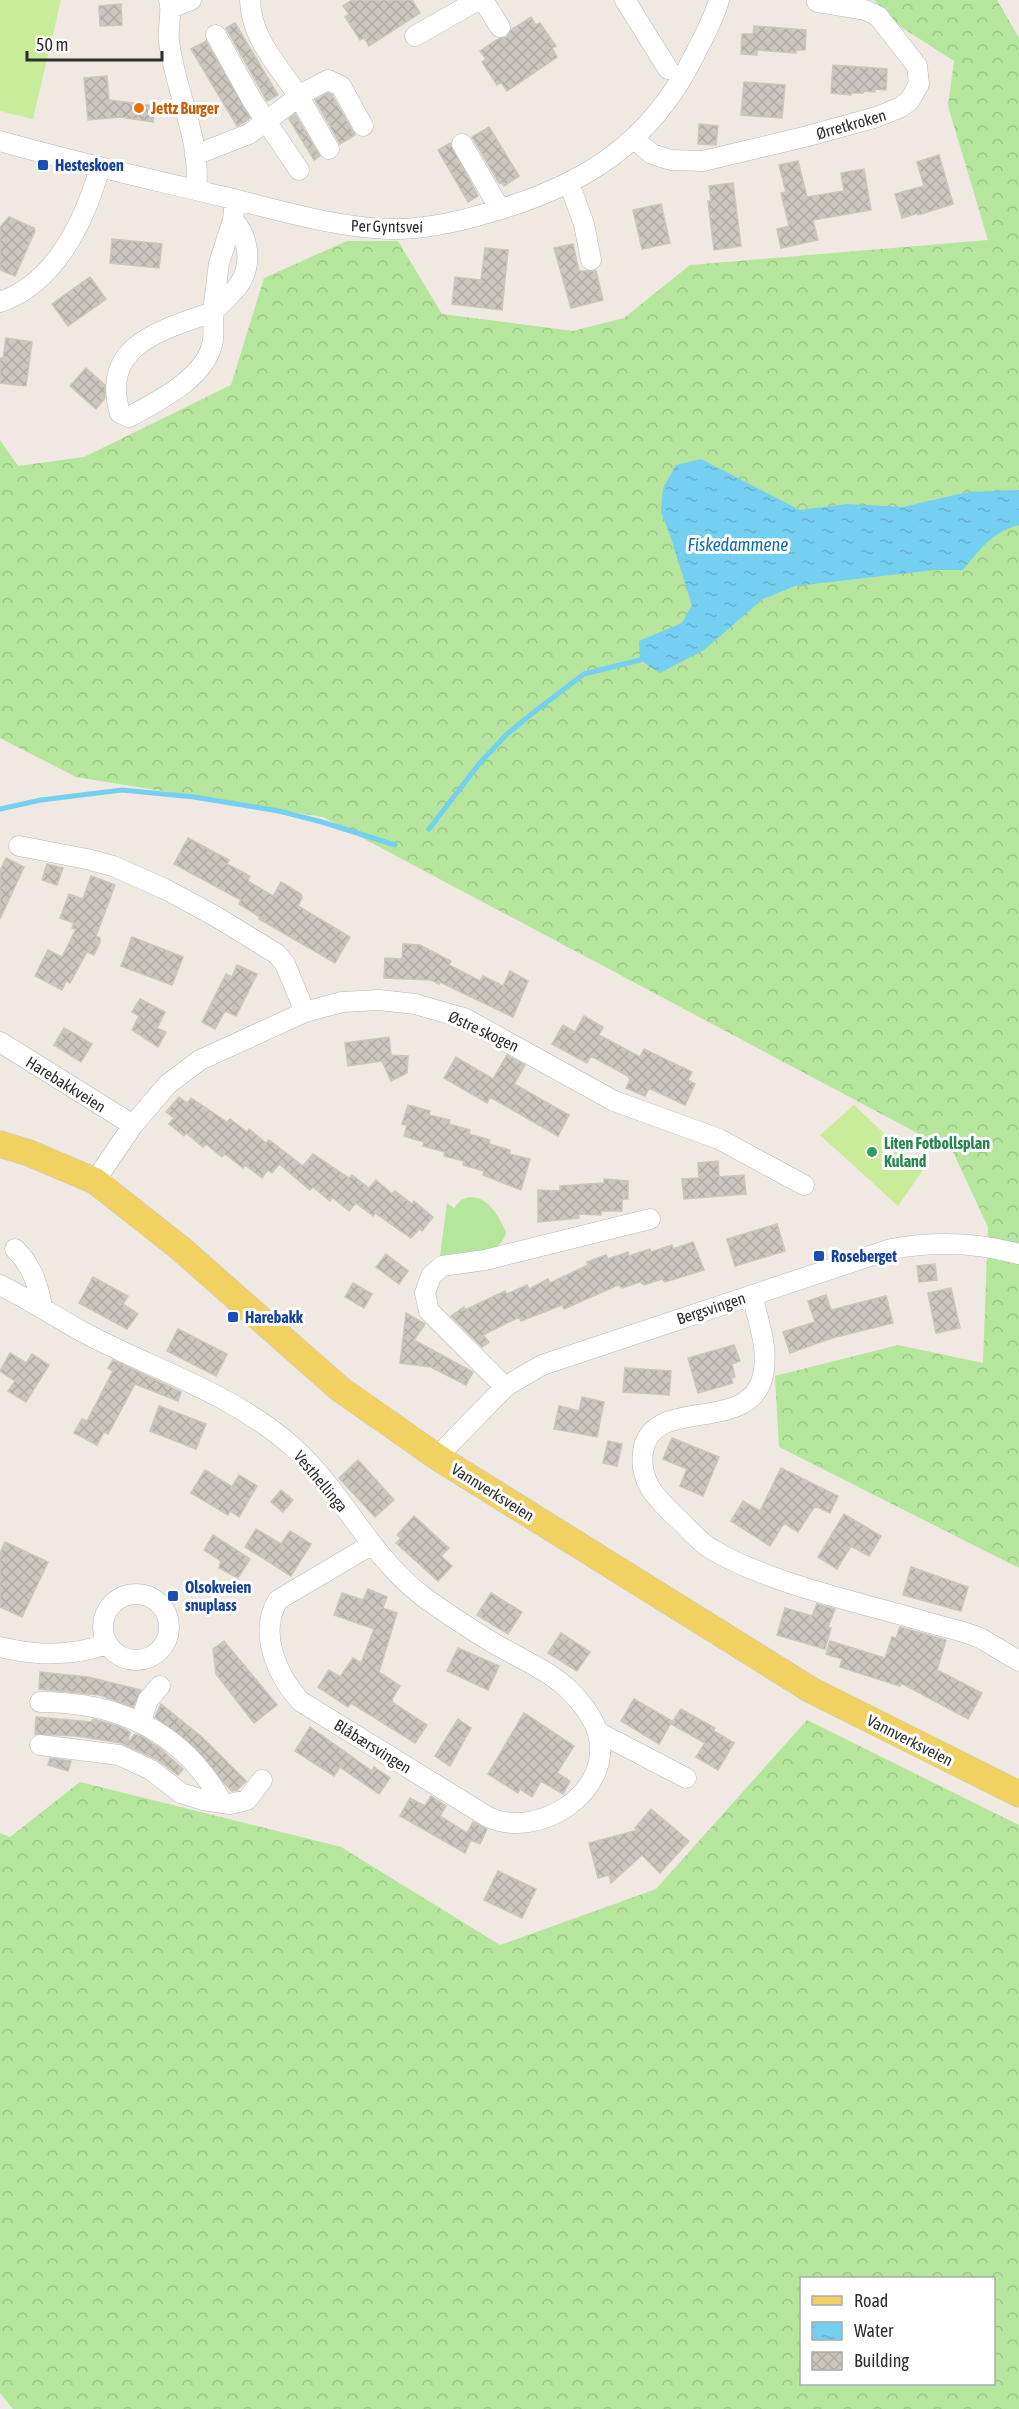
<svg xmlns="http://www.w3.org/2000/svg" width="1019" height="2409" viewBox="0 0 1019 2409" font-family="'Asap Condensed',sans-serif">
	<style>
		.forest { fill: url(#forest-crowns); fill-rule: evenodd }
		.park { fill: #b6e59e }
		.pitch { fill: #c9ec9a }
		.water { fill: url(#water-ripples) }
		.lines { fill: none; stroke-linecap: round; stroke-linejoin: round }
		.stream { stroke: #75cff0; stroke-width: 5 }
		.building { fill: url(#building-cross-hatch); stroke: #cbc5ba; stroke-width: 1.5 }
		.minor-casing { stroke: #b4b7c1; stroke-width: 21 }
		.major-casing { stroke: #c9c9c9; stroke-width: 27 }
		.minor { stroke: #fff; stroke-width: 20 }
		.major { stroke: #f2d163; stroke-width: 26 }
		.food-dot { fill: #e8710a; stroke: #fff; stroke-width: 2 }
		.transit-dot { fill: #1a4fb4; stroke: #fff; stroke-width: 2 }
		.leisure-dot { fill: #2e9e5b; stroke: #fff; stroke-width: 2 }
		.labels { text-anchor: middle; stroke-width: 6; stroke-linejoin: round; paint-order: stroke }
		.food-label { font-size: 16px; font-weight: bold; fill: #c56008; stroke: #fff; text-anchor: start }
		.street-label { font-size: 16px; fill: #2e2e2e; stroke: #fff }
		.transit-label { font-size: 16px; font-weight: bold; fill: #164399; stroke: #fff; text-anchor: start }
		.leisure-label { font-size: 16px; font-weight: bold; fill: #27864d; stroke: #fff; text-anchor: start }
		.water-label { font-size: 18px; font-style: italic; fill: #0d6fa3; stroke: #fff }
	</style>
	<defs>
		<pattern id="forest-crowns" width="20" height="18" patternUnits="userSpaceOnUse" patternTransform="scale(1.5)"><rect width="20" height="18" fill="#b6e59e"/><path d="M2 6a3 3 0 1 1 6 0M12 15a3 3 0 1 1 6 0" fill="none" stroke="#9dc588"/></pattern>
		<pattern id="water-ripples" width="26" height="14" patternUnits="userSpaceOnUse" patternTransform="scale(1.5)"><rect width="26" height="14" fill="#75cff0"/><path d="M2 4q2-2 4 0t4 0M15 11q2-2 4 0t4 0" fill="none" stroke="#66b2ce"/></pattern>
		<pattern id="building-cross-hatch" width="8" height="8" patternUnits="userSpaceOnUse" patternTransform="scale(1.5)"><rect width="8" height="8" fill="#cbc7bf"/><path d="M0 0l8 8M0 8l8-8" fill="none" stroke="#afaba4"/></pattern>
	</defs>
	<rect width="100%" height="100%" fill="#efe9e1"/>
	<path class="forest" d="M874 0H997L1019 38V1568L779 1447 775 1376 898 1345 983 1363 988 1227 953 1152 323 817 76 777 0 738V440L18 466 84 457 231 385 264 278 347 241H398L442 314 573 331 624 318 690 265 988 240 948 106 954 61 901 27Z
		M807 1720 1019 1825V2409H13L0 2393V1833L10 1837 80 1782 341 1847 500 1945 656 1889ZM994 2278V2384H802V2278Z"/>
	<path class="park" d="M470 1197C489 1197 499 1217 506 1232 500 1258 462 1263 440 1256L447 1203 454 1208 461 1200Z"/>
	<path class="pitch" d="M0 0H61L33 119 0 111Z
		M854 1105 923 1170 898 1206 820 1135Z"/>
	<path class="water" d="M701 459 800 510 847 504 903 507 968 492 1019 490V525C992 532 979 550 963 570H935L795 586 763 599 704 650 660 673 640 660 639 641 682 623 692 605 671 538 661 512 663 488 676 465Z"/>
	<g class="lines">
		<path class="stream" d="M0 809 41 800 122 790 194 797 279 811 322 822 395 845
			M429 829 479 764 507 734 534 712 584 674 640 660"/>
	</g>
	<path class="building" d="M352 0H412L420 13 369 46 364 38 360 40 345 17 349 14 343 6Z
		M121 4 122 25 100 26 99 6Z
		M531 17 536 25 540 23 556 46 552 48 557 57 507 91 501 82 497 85 482 62 486 59 480 51 498 39 507 37 511 30Z
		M235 23 278 95 267 101 226 28Z
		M754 26 806 30 805 50H796V53L757 50V55L741 54 742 34H753Z
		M206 41 250 118 243 123 237 126 191 49Z
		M833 65 887 69 886 90 875 89V92L863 91V93H851V95L831 93Z
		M107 76 109 100 155 106 153 122 120 117 88 120 84 78Z
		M744 82 785 85 782 118 741 115Z
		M328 93 332 95 355 135 340 144 315 100Z
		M295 114 320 156 314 160 289 119Z
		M699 124 718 126 716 145 698 144Z
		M489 127 519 176 504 186 501 182 499 183 472 137Z
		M450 143 478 196 468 202 438 150Z
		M939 155 953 204 918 215V213L902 218 895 194 924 186 917 162Z
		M798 161 807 197 844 191 841 173 864 169 871 210 813 220 818 240 781 248 777 229 789 226 781 193 786 192 779 165Z
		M733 183 741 246 714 250 708 201H711L709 186Z
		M661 204 670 243 642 249 633 210Z
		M9 217 34 228 35 231 15 276 0 270V227Z
		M112 239 162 244 159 268 110 263Z
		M573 244 579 271H596L603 300 571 308 554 248Z
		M485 248 508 250 502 310 452 304 455 277 481 280Z
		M90 277 106 299 68 326 52 304Z
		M6 338 32 342 26 386 0 383V358H3Z
		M86 368 105 385V398L96 409 70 386Z
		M188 838 229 860 227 864 250 876 248 881 273 896 281 882 301 894 302 898 298 906 350 937 335 963 259 919 260 917 239 904 241 900 174 864Z
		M6 858 24 867 0 919V871Z
		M47 864 63 868 57 885 42 880Z
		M91 876 115 885 96 936 100 938V942L94 955 87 952 70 983 66 981 62 990 35 976 48 950 62 957 76 929 72 928 74 923 60 918 69 894 83 899Z
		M132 937 183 957 172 985 121 966Z
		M403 944 420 945 451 961 449 965 480 981 483 976 503 986 510 971 528 981 513 1017 440 982 439 984 431 980 384 978 385 958 402 959Z
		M237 965 257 974 236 1016 225 1011 215 1029 202 1022 226 974 232 977Z
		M140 999 165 1012 157 1028 166 1032 158 1047 132 1030 139 1016 132 1012Z
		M584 1016 603 1027 599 1035 640 1057 644 1049 692 1072 688 1080 695 1084 685 1105 649 1088 645 1096 626 1088 630 1080 628 1076 591 1056 587 1063 552 1044 563 1025 575 1032Z
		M64 1028 92 1044 81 1062 54 1045Z
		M389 1037 391 1055 408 1056 407 1073 391 1081 382 1061 348 1066 345 1043Z
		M507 1055 525 1065 514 1084 569 1115 558 1136 490 1097 487 1103 444 1078 456 1057 493 1079Z
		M179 1097 187 1103 191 1098 227 1122 230 1119 247 1132 249 1129 266 1143 269 1140 303 1166 313 1154 349 1178 352 1175 369 1188 376 1180 392 1194 395 1191 412 1204 414 1201 433 1217 422 1231 419 1229 411 1238 375 1213 373 1216 356 1203 349 1211 332 1197 330 1201 313 1187 310 1190 279 1164 272 1173 268 1170 262 1178 245 1165 243 1168 225 1154 222 1157 206 1144 203 1147 186 1133 184 1136 169 1124 174 1118 166 1112Z
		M408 1105 430 1111 429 1115 450 1120 449 1124 470 1130 469 1134 490 1140 489 1144 510 1150 509 1154 530 1159 521 1190 483 1175 484 1171 463 1165 464 1161 444 1156 445 1152 423 1146 424 1142 404 1136 407 1125 402 1124Z
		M718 1161 719 1177 744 1175 746 1194 684 1199 682 1179 699 1178 698 1163Z
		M604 1179 628 1181V1199H622V1211H601V1215L579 1214V1218L538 1222V1190L560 1191V1186L604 1183Z
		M777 1224 785 1251 735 1266 727 1239Z
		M693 1242 704 1270 665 1282 662 1279 644 1285 640 1282 622 1288 618 1285 564 1309 562 1305 521 1321 519 1317 483 1335 489 1342 482 1347 451 1316 464 1307 465 1310 505 1291 507 1294 527 1285 529 1289 548 1279 550 1283 588 1265 587 1262 606 1255 608 1259 628 1252 629 1256 650 1249 651 1252 672 1245 673 1249Z
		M386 1254 408 1271 399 1284 376 1267Z
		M935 1264 937 1280 919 1282 917 1266Z
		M93 1277 128 1296 123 1304 138 1314 127 1329 79 1303Z
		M353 1283 372 1294 364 1308 345 1297Z
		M951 1288 960 1328 936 1333 928 1293Z
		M826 1295 831 1310 886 1296 893 1323 832 1338 790 1353 783 1332 815 1322 808 1301Z
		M406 1313 425 1324 414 1340 473 1372 466 1385 431 1367 400 1363Z
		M178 1329 227 1354 216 1376 167 1351Z
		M734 1345 740 1361 732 1364 735 1377 731 1378 733 1383 698 1393 688 1358Z
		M10 1353 26 1363 32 1354 49 1365 26 1402 8 1391 15 1381 0 1371Z
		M113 1360 181 1392 178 1401 135 1384 108 1434 104 1432 97 1445 74 1433 82 1419 87 1421 113 1371 108 1368Z
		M625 1368 671 1371 669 1395 623 1392Z
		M582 1397 604 1402 597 1437 554 1429 559 1406 579 1411Z
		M159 1406 206 1424 196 1449 150 1431Z
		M672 1438 719 1457 703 1496 680 1486 687 1469 663 1459Z
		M608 1441 622 1444 617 1466 603 1463Z
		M358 1460 394 1500 375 1517 339 1478Z
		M781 1468 838 1496 830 1513 815 1506 798 1532 784 1523 770 1546 731 1521 743 1501 760 1511Z
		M205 1470 232 1487 239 1475 257 1486 239 1517 230 1511 228 1515 191 1493Z
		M281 1490 293 1500 283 1512 271 1502Z
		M844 1514 881 1536 869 1556 851 1546 837 1569 818 1557Z
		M414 1516 449 1548 441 1556 452 1566 438 1581 396 1543 401 1538 397 1535Z
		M256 1529 281 1544 290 1531 311 1544 291 1576 245 1547Z
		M213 1535 250 1559 238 1578 219 1568 221 1561 204 1550Z
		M5 1542 48 1562 22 1617 0 1607V1553Z
		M911 1567 968 1587 961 1611 903 1595Z
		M368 1589 387 1597 383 1608 397 1613 379 1672 400 1686 392 1699 393 1703 427 1725 415 1743 351 1703 348 1707 318 1687 329 1670 340 1677 353 1658 361 1663 374 1629 334 1615 342 1593 363 1600Z
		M491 1593 522 1612 508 1634 477 1615Z
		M817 1604 835 1609 828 1627 831 1628 825 1649 777 1635 785 1608 812 1616Z
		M900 1627 946 1640 937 1670 982 1693 968 1719 901 1683 900 1686 840 1667 842 1659 826 1654 830 1641 885 1658 892 1637 896 1638Z
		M561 1633 590 1652 577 1671 548 1653Z
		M224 1641 277 1705 254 1723 216 1674 213 1649Z
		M458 1648 499 1666 488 1690 447 1671Z
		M40 1672 88 1677 141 1690 133 1707 100 1695 39 1689Z
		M634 1699 672 1721 659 1744 621 1721Z
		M161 1704 203 1738 246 1781 237 1790 232 1791 225 1784 196 1748 155 1717Z
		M681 1709 715 1728 714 1731 734 1743 718 1770 696 1757 705 1743 671 1724Z
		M524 1713 574 1746 557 1773 570 1781 563 1794 541 1781 532 1797 520 1789 518 1793 488 1774Z
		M36 1717 92 1722 93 1719 118 1726 130 1732 127 1744 135 1734 141 1736 161 1749 183 1769 178 1775 156 1759 121 1743 78 1736 35 1734Z
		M458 1719 471 1728 450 1766 435 1756Z
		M310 1727 372 1771 374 1767 390 1778 379 1794 340 1767 334 1776 295 1751Z
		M50 1758 71 1761 68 1771 48 1765Z
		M431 1796 446 1806 440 1816 467 1833 473 1822 487 1829 480 1844 471 1840 465 1853 400 1816 410 1798 425 1806Z
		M651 1809 689 1841 660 1873 642 1855 611 1883 609 1875 598 1878 589 1843 638 1830 635 1828Z
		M498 1871 536 1889 522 1918 484 1900Z"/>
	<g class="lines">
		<defs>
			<path id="minor" d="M169 0C173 13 167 27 169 41 175 91 202 140 196 190
				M250 0C251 39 279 66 299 97 309 114 319 132 329 149
				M483 0 500 27
				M625 0 668 69
				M171 8 191 0
				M216 35 252 100 299 170
				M415 36 478 0
				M634 139 652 154 671 160 703 161 804 137 877 117 901 107 910 100 919 84 917 66 878 16 865 10 817 2
				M0 141C74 162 150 179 225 197 279 210 333 227 389 229 424 230 458 222 491 212 585 185 651 143 695 54 704 36 714 19 719 0
				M462 144 500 209
				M195 155 249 134 305 92 328 80 341 86 363 126
				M569 183 584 224 591 260
				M233 220C249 236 252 264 240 283 233 294 221 303 213 312 213 321 214 331 213 340 208 377 158 401 129 417L120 413C100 345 161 330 213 312L219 263 233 220 235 200
				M0 302C56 283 85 220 100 167
				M19 846 87 859 113 866 165 889 215 916 277 954 285 964 305 1012
				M0 1042 133 1125
				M95 1181 133 1125 168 1084 200 1060 305 1012 342 1002 379 1000 415 1004 464 1018 614 1101 719 1139 804 1185
				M15 1249C32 1266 38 1284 42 1307
				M0 1285C28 1299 54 1316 81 1331 153 1370 231 1392 293 1447 343 1492 369 1556 425 1598 447 1614 472 1630 495 1644 519 1658 546 1669 567 1688 579 1699 594 1718 598 1734 614 1793 537 1840 488 1817L300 1701C277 1675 258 1633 278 1600L371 1545
				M752 1295C758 1320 769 1349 763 1375 750 1437 651 1393 643 1452 639 1481 656 1498 676 1517 688 1528 700 1543 713 1550 771 1584 858 1602 923 1621 942 1627 962 1630 980 1638 993 1645 1006 1654 1019 1661
				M505 1387 429 1311 425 1293 431 1276 442 1266 485 1260 650 1219
				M437 1457 505 1387 542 1365 891 1249C934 1241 976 1242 1019 1254
				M103 1627a33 33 0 1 1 66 0a33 33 0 1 1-66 0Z
				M0 1647C35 1656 73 1656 107 1644
				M40 1702C120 1702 183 1732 222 1802
				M141 1721 148 1700 160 1686
				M598 1732 686 1778
				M40 1745 119 1755 151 1770 181 1793 203 1800 230 1804 247 1800 262 1780"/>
			<path id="major" d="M0 1144 29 1153 95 1181 180 1248 340 1389 437 1457 811 1690 1019 1794"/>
		</defs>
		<use href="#minor" class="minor-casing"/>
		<use href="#major" class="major-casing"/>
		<use href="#minor" class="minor"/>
		<use href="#major" class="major"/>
	</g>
	<circle class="food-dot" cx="139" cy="108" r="6"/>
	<g class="transit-dot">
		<rect x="37" y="159" width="12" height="12" rx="3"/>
		<rect x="813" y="1250" width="12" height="12" rx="3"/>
		<rect x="227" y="1311" width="12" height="12" rx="3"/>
		<rect x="167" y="1590" width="12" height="12" rx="3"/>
	</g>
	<circle class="leisure-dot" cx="872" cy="1152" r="6"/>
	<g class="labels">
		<g class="food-label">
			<text x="151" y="114">Jettz Burger</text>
		</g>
		<g class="street-label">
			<text transform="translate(851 124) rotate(-16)" y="6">Ørretkroken</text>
			<text transform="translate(387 226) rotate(1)" y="6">Per Gyntsvei</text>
			<text transform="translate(484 1031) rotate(25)" y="6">Østre skogen</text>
			<text transform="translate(66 1084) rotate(32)" y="6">Harebakkveien</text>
			<text transform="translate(711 1308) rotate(-18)" y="6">Bergsvingen</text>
			<text transform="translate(321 1481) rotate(50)" y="6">Vesthellinga</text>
			<text transform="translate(493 1492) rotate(32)" y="6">Vannverksveien</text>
			<text transform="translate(910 1740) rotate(27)" y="6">Vannverksveien</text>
			<text transform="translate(373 1746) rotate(32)" y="6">Blåbærsvingen</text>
		</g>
		<g class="transit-label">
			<text x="55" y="171">Hesteskoen</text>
			<text x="831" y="1262">Roseberget</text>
			<text x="245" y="1323">Harebakk</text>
			<text x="185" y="1593">Olsokveien<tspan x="185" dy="18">snuplass</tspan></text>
		</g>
		<g class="leisure-label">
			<text x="884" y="1149">Liten Fotbollsplan<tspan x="884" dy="18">Kuland</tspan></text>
		</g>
		<g class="water-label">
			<text x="738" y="551">Fiskedammene</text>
		</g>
	</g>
	<rect x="800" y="2277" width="195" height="108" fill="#ffffff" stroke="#ababab" stroke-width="1.5"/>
	<rect x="812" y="2296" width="30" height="9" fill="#f2d163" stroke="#ababab" stroke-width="1.5"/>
	<text x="854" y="2307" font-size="18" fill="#2e2e2e">Road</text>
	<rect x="812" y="2322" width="30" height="18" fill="url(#water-ripples)" stroke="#ababab" stroke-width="1.5"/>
	<text x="854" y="2337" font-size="18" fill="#2e2e2e">Water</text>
	<rect x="812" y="2352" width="30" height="18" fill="url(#building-cross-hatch)" stroke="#ababab" stroke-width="1.5"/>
	<text x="854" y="2367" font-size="18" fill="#2e2e2e">Building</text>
	<path d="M27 51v9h135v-9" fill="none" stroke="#2e2e2e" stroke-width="3"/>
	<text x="36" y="51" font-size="18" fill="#2e2e2e" stroke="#ffffff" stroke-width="4.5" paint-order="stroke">50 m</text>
</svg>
